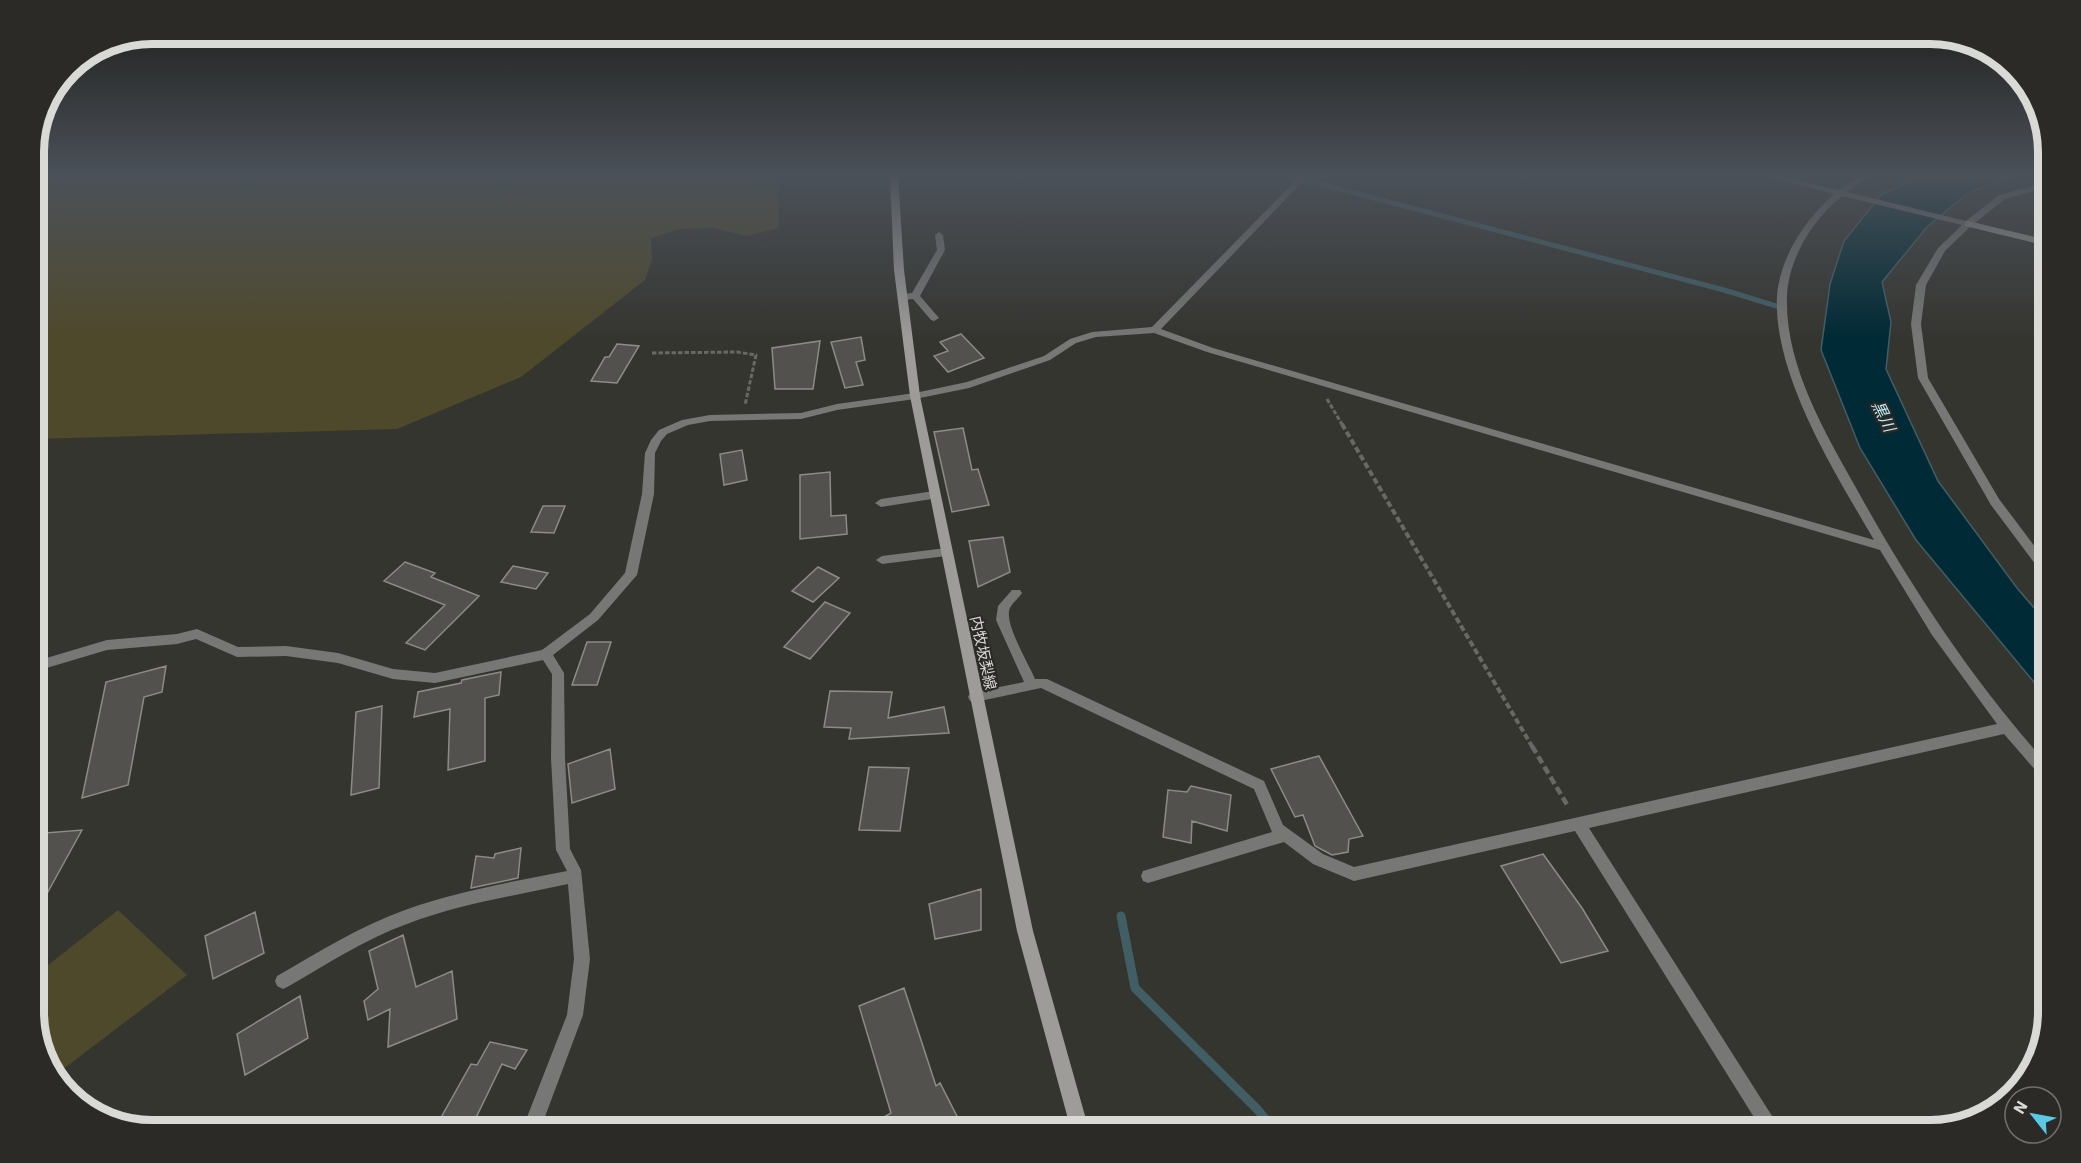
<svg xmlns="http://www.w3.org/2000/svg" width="2081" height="1163" viewBox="0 0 2081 1163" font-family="'IBM Plex Sans','Noto Sans JP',sans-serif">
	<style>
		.green { fill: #4f492b }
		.water { fill: #002a35; stroke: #415e65; stroke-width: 1.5 }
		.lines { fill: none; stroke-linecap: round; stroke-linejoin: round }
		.stream-far1 { stroke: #415e65; stroke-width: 5 }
		.stream { stroke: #415e65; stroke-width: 9 }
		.building { fill: #52514d; stroke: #8c8b86; stroke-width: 1.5 }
		.path-far2 { stroke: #686864; stroke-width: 3; stroke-dasharray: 4.5 2; stroke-linecap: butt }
		.path-far1 { stroke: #686864; stroke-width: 4; stroke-dasharray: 6 3; stroke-linecap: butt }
		.path { stroke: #686864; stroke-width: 4.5; stroke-dasharray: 8 4; stroke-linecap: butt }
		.street { fill: #777775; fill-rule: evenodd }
		.secondary { fill: #9d9c99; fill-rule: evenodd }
		.labels { text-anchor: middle; stroke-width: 4.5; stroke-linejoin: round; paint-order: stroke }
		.street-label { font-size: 15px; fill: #d9d9d6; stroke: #2b2a26 }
		.water-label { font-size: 16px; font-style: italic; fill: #baecfb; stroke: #2b2a26 }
		.rim { fill: none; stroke: #d9d9d6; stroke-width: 8 }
	</style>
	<rect width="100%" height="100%" fill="#353530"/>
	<path class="green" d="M33 176H777L779 228 747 236 713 228 680 229 651 238 652 259 645 280 521 377 397 429 33 439Z
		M118 910 187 975 54 1076 49 1071 33 1019V977Z"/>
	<path class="water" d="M1925 176H2013L1968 193 1927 227 1882 282 1891 322 1886 369 1938 481 2017 588 2048 624V699L1916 540 1860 448 1821 350 1830 284 1844 241 1882 194Z"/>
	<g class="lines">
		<path class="stream-far1" d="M1290 176 1724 290 1783 308"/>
		<path class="stream" d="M1121 916 1135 988 1258 1110 1274 1130"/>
	</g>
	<path class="building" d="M961 334 984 358 948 372 934 356 948 351 940 342Z
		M861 337 865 360 856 362 863 385 845 388 831 342Z
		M820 341 813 389H775L772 348Z
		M617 344 639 346 617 383 591 381 605 357H609Z
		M963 428 972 470 978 469 989 505 952 512 934 432Z
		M742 450 747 480 724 485 720 454Z
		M830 472 831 516 846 515 847 534 800 539V475Z
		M543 506H565L554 533 531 532Z
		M1003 537 1010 572 978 587 969 541Z
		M405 562 435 573 431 577 479 596 425 650 406 643 445 605 384 581Z
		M513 566 548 573 536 589 501 582Z
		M818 567 839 578 813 602 792 591Z
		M825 602 850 613 810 659 784 647Z
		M587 642H611L597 685H572Z
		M166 666 162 692 144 697 128 785 82 798 106 682Z
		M501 672 499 695 485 698V761L448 770 450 709 414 717 418 692 461 683 462 680Z
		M830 691 892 692 888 718 944 707 949 733 849 739 851 728 824 727Z
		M382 706 379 788 351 795 356 712Z
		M610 749 615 789 572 803 568 764Z
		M1319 756 1363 836 1349 839 1348 852 1332 855 1315 846 1303 815 1295 817 1271 769Z
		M869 767 909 768 900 831 859 830Z
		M1191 786 1231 795 1227 831 1192 821 1191 843 1163 837 1168 790 1187 792Z
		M82 830 33 919V834Z
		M521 848 518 878 471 888 476 856 494 858 495 854Z
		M1543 854 1582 908 1608 951 1561 963 1501 866Z
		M981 889V930L935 939 929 904Z
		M255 912 264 953 213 979 205 936Z
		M403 935 416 987 452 971 457 1019 388 1047 390 1009 368 1020 364 1001 378 989 369 951Z
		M904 988 936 1086 940 1083 964 1130H890L884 1117 891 1113 859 1006Z
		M300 996 308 1038 245 1075 237 1034Z
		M490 1042 527 1050 515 1069 502 1064 470 1130H434L471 1064 477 1065Z"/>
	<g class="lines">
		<path class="path-far2" d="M652 353 737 352 756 355 745 405
			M1327 399 1343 426"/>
		<path class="path-far1" d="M1342 424 1533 748"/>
		<path class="path" d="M1532 746 1569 808"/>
		<path class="street" d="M1300 176H1308L1161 329 1213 348 1874 540C1835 473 1773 375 1777 296 1780 256 1806 219 1834 194L1766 176H1779L1839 190 1860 176H1869L1847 192 1966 221 1999 195 2048 182V187L2005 199 1971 226 1945 251 1926 285 1921 324 1928 378 1999 499 2048 564V577L2044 576 1991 505 1918 378 1911 324 1916 285 1938 248 1962 225 1842 196C1813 219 1788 259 1787 297 1785 364 1823 429 1855 486 1910 586 1972 680 2048 765V781L2043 779 2004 734 1589 828 1781 1130H1762L1575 831 1354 881 1313 864 1284 842 1148 883 1143 881 1141 876 1143 871 1272 832 1254 789 1041 688 975 702 970 701 968 697 970 693 975 692 1024 682 996 620 998 606 1012 590H1020L1022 593C1019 598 1012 603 1010 608 1003 622 1029 664 1035 679H1047L1264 781 1283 825 1323 854 1354 867 1997 724 1932 635 1880 550 1207 352 1154 333 1096 337 1076 343 1050 360 969 388 915 399 837 410 801 419 710 421 688 425 667 434 661 441 655 453 654 494 637 575 598 620 553 655 564 673 565 758 570 849 581 870 590 959 583 1015 540 1130H522L567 1015 574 959 568 884C514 896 459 904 407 924 365 939 327 964 289 986L283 989 277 986 275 981 277 976C319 952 360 926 405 910 457 891 512 882 567 871L556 850 551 758 552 674 543 660 435 683 393 679 338 663 286 656 237 657 196 639 177 644 107 650 33 672V662L107 640 177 634 197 629 238 647 286 646 338 653 393 669 435 673 542 650 590 614 625 573 642 494 645 453 651 440 659 430 682 420 710 415 801 413 837 404 915 393 967 382 1044 356 1070 339 1092 332 1152 327Z
			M939 232 943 235 945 250 920 296 939 318 934 321 931 320 913 299 902 300 897 297 902 294 912 293 937 250 935 235Z
			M934 491 940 495 938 498 881 507 875 503 881 499Z
			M946 548 952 552 946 556 882 564 876 560 882 556Z"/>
		<path class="secondary" d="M890 176H898L904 270 920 396 1033 931 1089 1130H1071L1017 931 910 396 894 270Z
			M1968 221 2048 240V246L1965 226V222Z"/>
	</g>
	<linearGradient id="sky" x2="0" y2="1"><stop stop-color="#1d1d1a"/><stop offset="0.52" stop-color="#4b5159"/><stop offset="1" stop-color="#4b5159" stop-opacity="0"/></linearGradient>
	<rect width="2081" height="338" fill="url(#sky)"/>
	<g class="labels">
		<g class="street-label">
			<text transform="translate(983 653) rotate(78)" y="5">内牧坂梨線</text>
		</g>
		<g class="water-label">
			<text transform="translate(1884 416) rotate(64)" y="6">黒川</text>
		</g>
	</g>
	<path d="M0 0H2081V1163H0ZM152 44H1930A108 108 0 0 1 2038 152V1012A108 108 0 0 1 1930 1120H152A108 108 0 0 1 44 1012V152A108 108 0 0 1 152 44Z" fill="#2b2a26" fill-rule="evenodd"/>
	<path class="rim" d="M152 44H1930A108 108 0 0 1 2038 152V1012A108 108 0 0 1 1930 1120H152A108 108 0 0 1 44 1012V152A108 108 0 0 1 152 44Z"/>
	<g transform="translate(2033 1115) rotate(301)"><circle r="28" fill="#2b2a26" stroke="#71706c" stroke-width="1.5"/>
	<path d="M0-4.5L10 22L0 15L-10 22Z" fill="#5bc8e7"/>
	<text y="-9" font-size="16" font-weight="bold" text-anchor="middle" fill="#d9d9d6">N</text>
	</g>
</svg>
